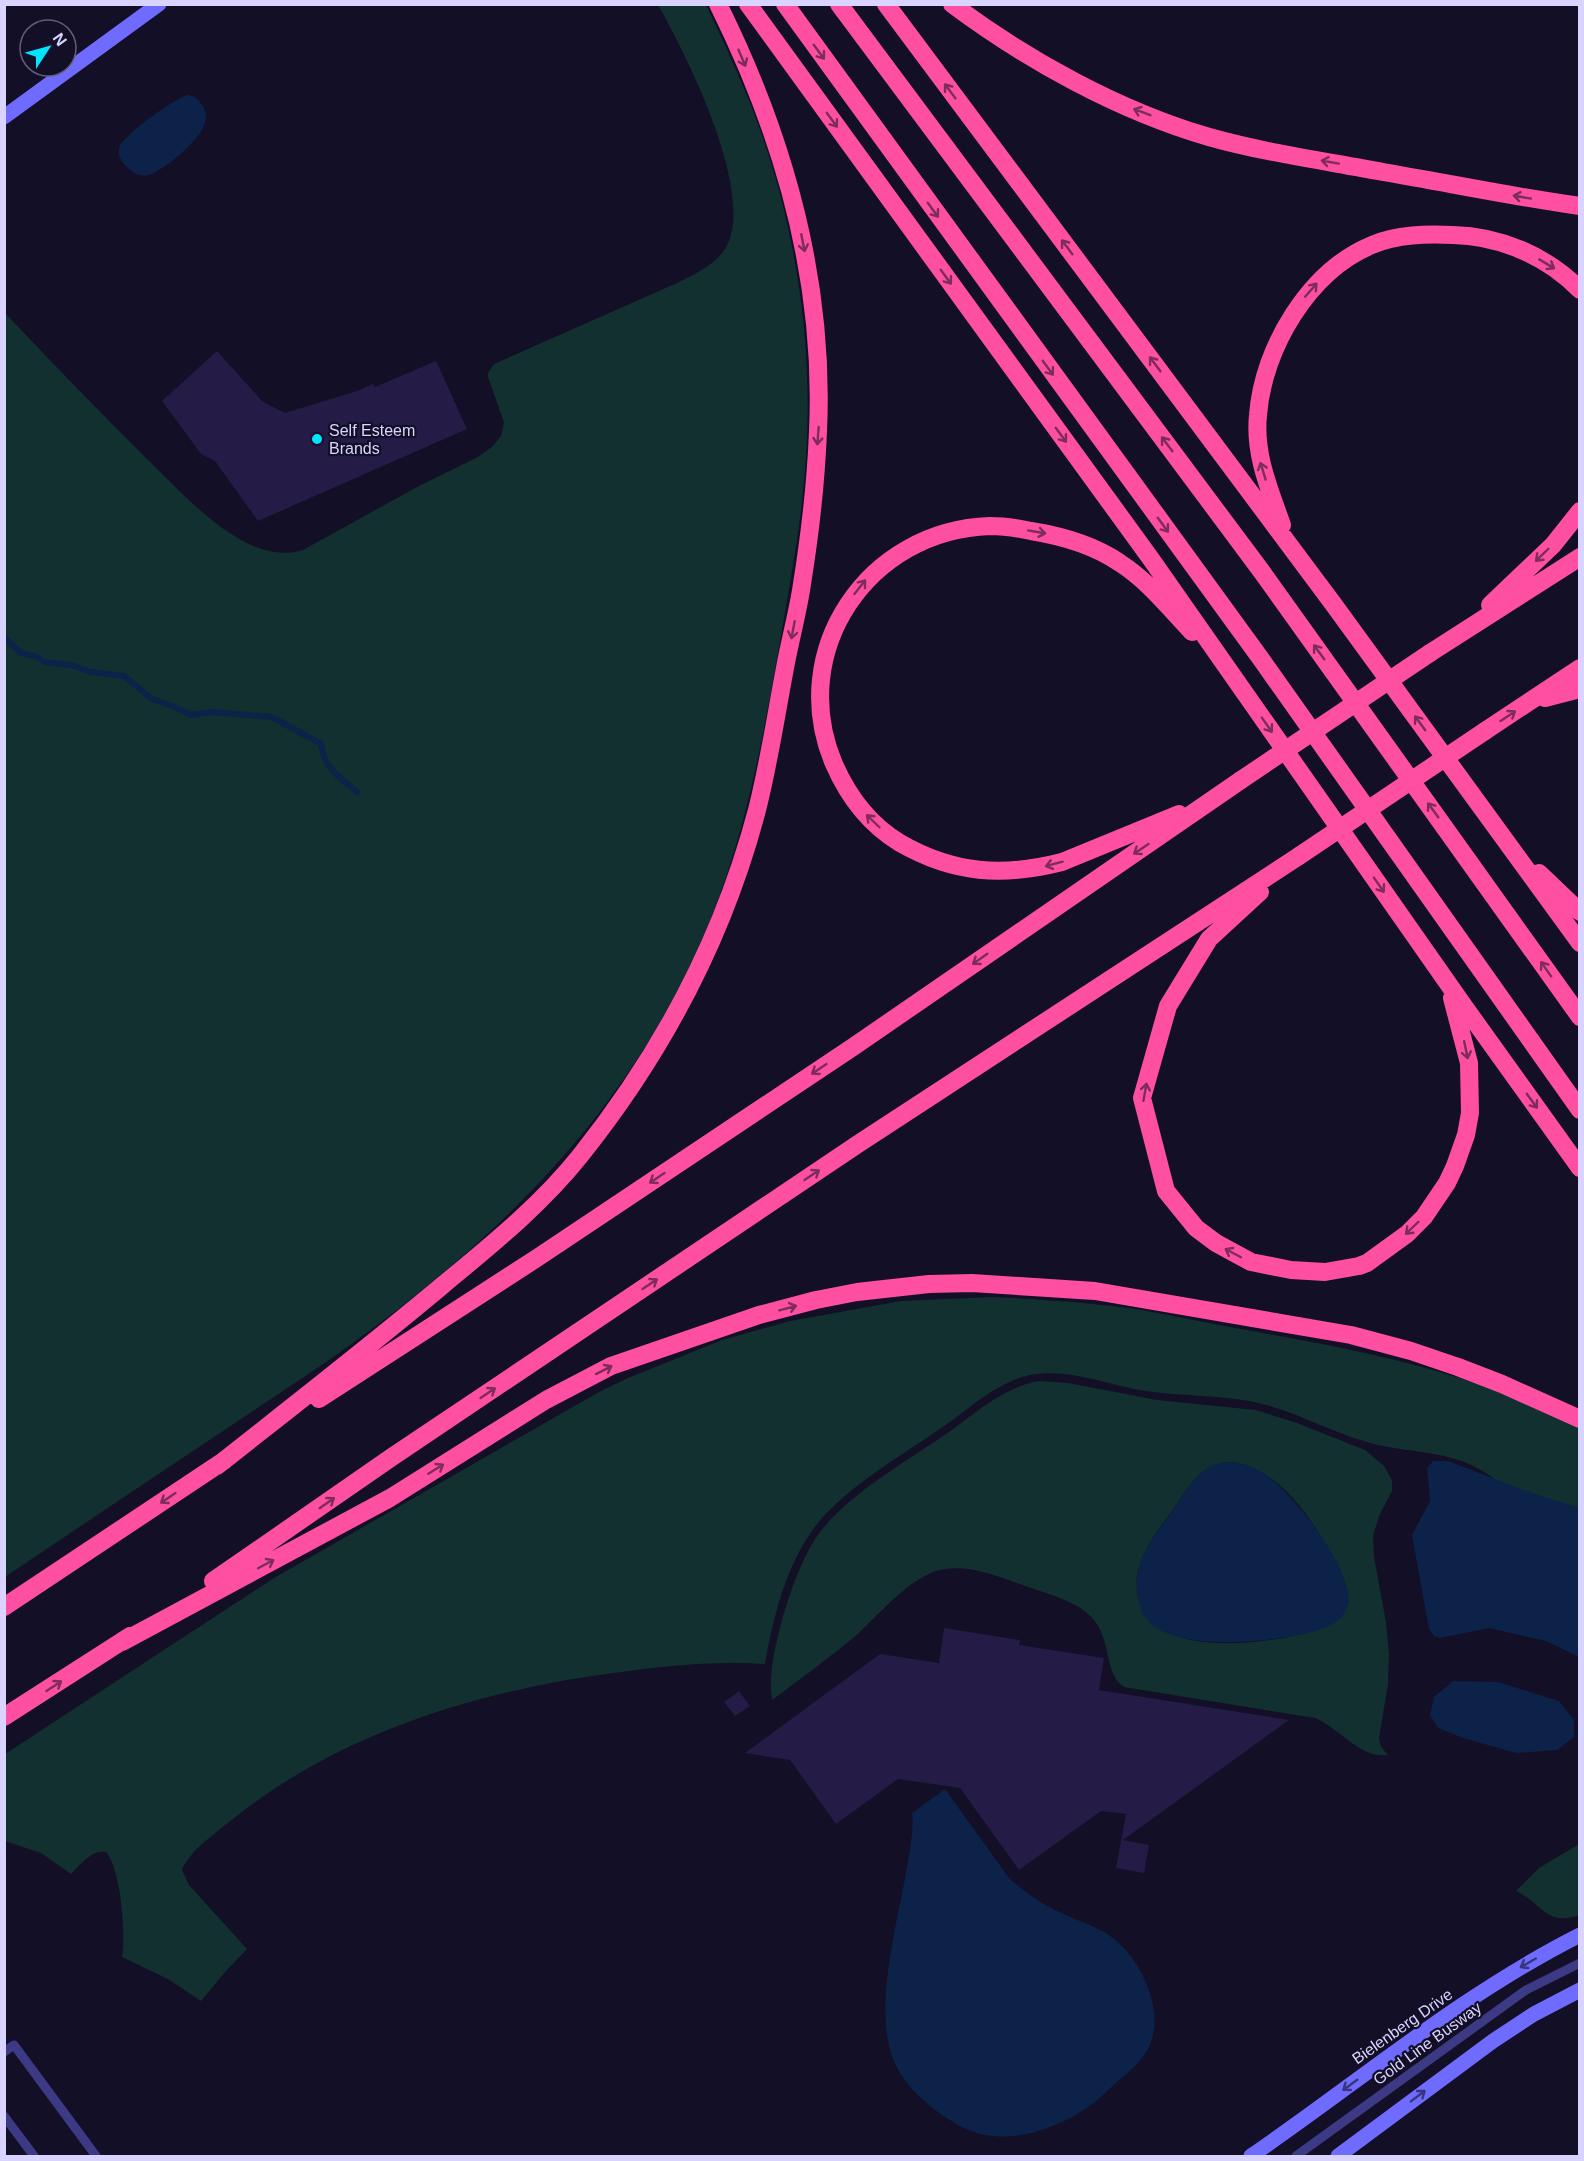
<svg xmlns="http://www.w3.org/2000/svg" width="1584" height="2161" viewBox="0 0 1584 2161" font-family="Helvetica,sans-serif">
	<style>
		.green { fill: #12302f; fill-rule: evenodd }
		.water { fill: #0c2248 }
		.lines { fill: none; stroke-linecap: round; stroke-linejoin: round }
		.stream { stroke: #0c2248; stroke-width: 6 }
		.building { fill: #241b47 }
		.lane { stroke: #3d3a85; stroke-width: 9 }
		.secondary { stroke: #6f6bff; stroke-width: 15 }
		.highway { stroke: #ff4fa3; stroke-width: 18 }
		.highway-bridge { stroke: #ff4fa3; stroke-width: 18 }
		.oneway { stroke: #7d2c5e }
		.oneway2 { stroke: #38347d }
		.poi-dot { fill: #00e5ff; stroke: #130f26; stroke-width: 2 }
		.labels { text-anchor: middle; stroke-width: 4.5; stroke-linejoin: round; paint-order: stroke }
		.poi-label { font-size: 16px; fill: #d9d4ff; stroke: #130f26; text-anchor: start }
		.street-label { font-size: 16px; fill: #d9d4ff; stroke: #130f26 }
	</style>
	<rect width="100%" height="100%" fill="#130f26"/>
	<path class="green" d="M658 5H706C728 51 750 98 766 147 801 253 815 370 804 481 800 529 791 577 783 624 764 733 746 840 701 942 625 1114 500 1237 350 1345 313 1372 275 1396 238 1421 160 1473 82 1525 5 1577V313C51 362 98 410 145 457 170 481 201 515 230 533 252 548 277 558 303 550L417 487 478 457 492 447 501 436 504 422 488 377V373L494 364 677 283C693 275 715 265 725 249 758 196 686 54 658 5Z
		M992 1297C1037 1299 1083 1302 1128 1308 1164 1313 1200 1322 1235 1328 1357 1350 1468 1369 1579 1428V1543C1560 1529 1541 1516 1522 1502 1505 1488 1490 1473 1469 1464 1437 1450 1400 1452 1367 1442 1331 1432 1299 1413 1263 1404 1222 1394 1180 1397 1139 1390 1104 1383 1065 1368 1030 1375 997 1382 970 1408 944 1426 902 1456 845 1487 814 1528 786 1566 773 1618 765 1664 720 1661 674 1665 629 1671 488 1688 345 1729 233 1819 218 1831 188 1852 182 1870L189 1885 247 1949 226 1971 201 2001 168 1979 122 1957C126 1936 121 1868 106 1852 92 1849 80 1865 71 1874L41 1853 5 1841V1754L274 1578 599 1392 628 1378 722 1340 790 1321 901 1301Z
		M1040 1381 1068 1383 1157 1400 1256 1410 1297 1423 1365 1450 1384 1466 1392 1480V1491L1379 1516 1373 1536 1374 1557 1386 1622 1389 1654 1388 1684 1379 1738 1381 1747 1388 1755C1360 1759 1341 1729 1315 1718L1124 1687C1102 1673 1114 1635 1087 1613 1070 1599 1045 1593 1025 1586 1001 1577 971 1565 945 1569 910 1574 878 1617 852 1639 826 1660 799 1680 772 1700 768 1674 775 1648 781 1624 789 1595 799 1565 815 1539 843 1497 904 1463 946 1434 975 1414 1004 1386 1040 1381ZM1224 1462C1279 1460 1323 1533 1341 1577 1344 1587 1351 1597 1347 1607 1339 1625 1319 1630 1302 1634 1258 1645 1148 1658 1138 1595 1136 1585 1136 1574 1140 1564 1146 1545 1161 1526 1173 1510 1187 1489 1199 1467 1224 1462Z
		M1579 1844V1915C1547 1927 1543 1904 1516 1891L1539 1868Z"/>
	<path class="water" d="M188 95C195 96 199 100 202 105 206 111 207 117 205 123 201 139 164 171 148 175 140 177 133 173 128 168 122 163 117 155 119 148 123 135 175 98 188 95Z
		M1433 1461H1448L1529 1492 1579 1508V1657L1546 1641 1489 1628 1440 1638 1434 1636 1429 1629 1412 1535 1430 1501 1427 1468Z
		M1224 1462C1243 1461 1260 1469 1274 1481 1297 1500 1359 1577 1347 1608 1339 1628 1312 1632 1293 1636 1257 1643 1168 1651 1145 1617 1140 1611 1139 1603 1138 1596 1136 1585 1136 1574 1140 1564 1146 1545 1161 1527 1173 1510 1186 1490 1199 1466 1224 1462Z
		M1453 1681 1498 1682 1559 1701 1574 1720V1737L1557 1750 1516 1753 1463 1738 1438 1728 1430 1715 1434 1697Z
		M945 1789 1009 1878C1023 1891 1039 1902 1057 1911 1086 1925 1112 1929 1132 1958 1147 1978 1159 2010 1153 2035 1149 2055 1133 2069 1118 2081 1108 2090 1098 2100 1087 2108 1062 2125 1024 2140 993 2136 970 2134 947 2120 929 2105 914 2093 900 2077 893 2059 873 2005 898 1922 907 1867 910 1849 914 1831 912 1813Z"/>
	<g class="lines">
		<path class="stream" d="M4 637 21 653 35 656 45 662 71 665 91 672 124 676 152 699 173 706 190 715 212 712 272 717 321 744C325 769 338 776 357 792"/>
	</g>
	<path class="building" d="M217 351 263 402 285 413 357 391 373 384 375 387 436 361 467 429 258 521 215 461 201 454 162 401Z
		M944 1628 1020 1640 1019 1645 1104 1658 1099 1690 1289 1720 1123 1840 1149 1845 1144 1873 1116 1868 1126 1814 1101 1811 1019 1870 960 1788 898 1779 836 1824 790 1760 745 1753 880 1654 939 1663Z
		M739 1691 750 1706 735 1716 724 1702Z"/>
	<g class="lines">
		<path class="lane" d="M4 2052 14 2045 96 2156
			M4 2116 34 2156
			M1296 2156 1526 1990 1580 1963"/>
		<path class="secondary" d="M4 117 159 4
			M1251 2156C1359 2082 1461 1995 1580 1935
			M1338 2156 1493 2041 1534 2014 1580 1990"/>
		<path class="highway" d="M748 4 1151 559 1461 1002 1580 1168
			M785 4 1261 659 1580 1110
			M839 4 1262 572 1580 1017
			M886 4 1334 605 1580 943
			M952 4C1027 60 1119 111 1209 137 1266 153 1325 161 1383 172 1448 183 1514 197 1580 206
			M1282 525C1269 488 1254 454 1258 415 1263 348 1309 271 1372 245 1397 234 1427 234 1453 235 1500 236 1547 256 1580 290
			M1490 605 1553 545 1580 511
			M1430 653 1580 557
			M1545 698 1580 689
			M1485 731 1580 668
			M1179 814 1062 862C1003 877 954 874 900 843 870 825 848 796 834 764 786 651 868 530 990 526 1004 526 1017 528 1031 531 1062 536 1094 545 1120 563 1148 581 1169 608 1192 632
			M1539 873 1580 912
			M1260 892 1209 939 1168 1006 1142 1098 1166 1191 1196 1228 1216 1243 1251 1262 1291 1270 1325 1272 1359 1266 1367 1263 1407 1234 1424 1217 1447 1183 1455 1166 1466 1135 1470 1113 1469 1063 1452 998
			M319 1399 537 1258 853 1047 1241 780
			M217 1466C293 1406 369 1347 443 1285 491 1245 541 1205 580 1156 663 1052 723 939 757 810 769 763 776 715 785 668 790 640 798 612 802 584 810 534 816 482 818 431 825 282 784 137 718 4
			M213 1581 392 1457 858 1144 1299 856
			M4 1607 225 1460
			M122 1642 390 1498 546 1400 611 1366 759 1315 816 1300 857 1292 929 1284 972 1283 1095 1291 1351 1335 1411 1351 1458 1367 1502 1384 1580 1419
			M4 1717 130 1636"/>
		<path class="highway-bridge" d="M1241 780 1430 653
			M1299 856 1485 731"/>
	</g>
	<defs><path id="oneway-shaft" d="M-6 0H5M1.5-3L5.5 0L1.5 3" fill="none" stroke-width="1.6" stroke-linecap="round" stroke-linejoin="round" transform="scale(1.5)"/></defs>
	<g class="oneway">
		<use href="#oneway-shaft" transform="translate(819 52) rotate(54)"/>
		<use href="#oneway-shaft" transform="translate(742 58) rotate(67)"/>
		<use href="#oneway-shaft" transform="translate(950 91) rotate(-127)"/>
		<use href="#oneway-shaft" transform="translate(1142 112) rotate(-159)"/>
		<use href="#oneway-shaft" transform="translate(832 120) rotate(54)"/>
		<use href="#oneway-shaft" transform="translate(1330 162) rotate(-170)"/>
		<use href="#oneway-shaft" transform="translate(1522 197) rotate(-170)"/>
		<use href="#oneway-shaft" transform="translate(933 210) rotate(54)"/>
		<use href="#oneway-shaft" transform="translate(803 243) rotate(79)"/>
		<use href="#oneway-shaft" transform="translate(1067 247) rotate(-127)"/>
		<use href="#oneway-shaft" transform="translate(1547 264) rotate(31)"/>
		<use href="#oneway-shaft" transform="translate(946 277) rotate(54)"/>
		<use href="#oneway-shaft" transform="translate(1311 290) rotate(-49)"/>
		<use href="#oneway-shaft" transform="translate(1155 364) rotate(-127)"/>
		<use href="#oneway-shaft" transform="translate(1048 368) rotate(54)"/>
		<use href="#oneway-shaft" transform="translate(1061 435) rotate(54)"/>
		<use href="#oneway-shaft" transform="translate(818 436) rotate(94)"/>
		<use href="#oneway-shaft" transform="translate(1167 444) rotate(-127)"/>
		<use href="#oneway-shaft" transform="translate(1263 471) rotate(-107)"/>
		<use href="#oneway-shaft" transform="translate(1163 525) rotate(54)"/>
		<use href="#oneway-shaft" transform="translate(1037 532) rotate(10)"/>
		<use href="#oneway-shaft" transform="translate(1542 555) rotate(136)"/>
		<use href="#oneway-shaft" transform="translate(860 587) rotate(-52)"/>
		<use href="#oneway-shaft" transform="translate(793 630) rotate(101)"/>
		<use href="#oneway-shaft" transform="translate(1319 652) rotate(-126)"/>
		<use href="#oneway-shaft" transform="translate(1508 716) rotate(-33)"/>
		<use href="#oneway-shaft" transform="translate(1420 723) rotate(-126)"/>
		<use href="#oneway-shaft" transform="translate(1267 725) rotate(55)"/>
		<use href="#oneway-shaft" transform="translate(1433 810) rotate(-126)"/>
		<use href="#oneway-shaft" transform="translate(873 821) rotate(-136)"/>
		<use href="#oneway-shaft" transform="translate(1141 849) rotate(146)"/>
		<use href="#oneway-shaft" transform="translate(1054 864) rotate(165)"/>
		<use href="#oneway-shaft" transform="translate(1379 885) rotate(55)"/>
		<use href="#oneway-shaft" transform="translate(980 959) rotate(145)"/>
		<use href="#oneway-shaft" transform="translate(1546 969) rotate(-125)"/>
		<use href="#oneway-shaft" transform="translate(1466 1050) rotate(78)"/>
		<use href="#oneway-shaft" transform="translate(819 1069) rotate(146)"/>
		<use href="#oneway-shaft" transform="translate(1145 1092) rotate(-80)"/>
		<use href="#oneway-shaft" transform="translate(1532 1101) rotate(54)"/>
		<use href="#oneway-shaft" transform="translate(812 1175) rotate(-34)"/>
		<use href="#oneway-shaft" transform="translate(657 1178) rotate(146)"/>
		<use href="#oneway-shaft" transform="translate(1412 1228) rotate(136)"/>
		<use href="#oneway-shaft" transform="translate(1233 1253) rotate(-152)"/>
		<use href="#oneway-shaft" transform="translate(650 1284) rotate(-34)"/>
		<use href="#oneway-shaft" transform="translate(788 1308) rotate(-15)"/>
		<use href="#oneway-shaft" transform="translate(604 1370) rotate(-27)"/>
		<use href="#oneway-shaft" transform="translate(488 1393) rotate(-34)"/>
		<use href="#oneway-shaft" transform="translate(436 1469) rotate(-32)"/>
		<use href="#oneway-shaft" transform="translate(168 1498) rotate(146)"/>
		<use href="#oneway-shaft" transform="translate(327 1503) rotate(-35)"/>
		<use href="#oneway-shaft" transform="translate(266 1564) rotate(-28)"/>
		<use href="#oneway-shaft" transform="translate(54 1686) rotate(-33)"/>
	</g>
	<g class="oneway2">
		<use href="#oneway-shaft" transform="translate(1528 1963) rotate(150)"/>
		<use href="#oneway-shaft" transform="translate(1350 2085) rotate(144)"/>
		<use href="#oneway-shaft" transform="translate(1418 2096) rotate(-37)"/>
	</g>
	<circle class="poi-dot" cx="317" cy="439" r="6"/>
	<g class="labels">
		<g class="poi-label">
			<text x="329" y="436">Self Esteem<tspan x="329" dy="18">Brands</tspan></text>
		</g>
		<g class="street-label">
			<text transform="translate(1402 2026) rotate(-35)" y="6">Bielenberg Drive</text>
			<text transform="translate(1427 2043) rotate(-36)" y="6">Gold Line Busway</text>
		</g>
	</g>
	<rect width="1584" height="2161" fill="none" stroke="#d9d4ff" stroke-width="12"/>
	<g transform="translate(48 48) rotate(54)"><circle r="28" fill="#130f26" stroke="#625e7d" stroke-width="1.5"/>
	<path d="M0-4.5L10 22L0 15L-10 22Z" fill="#00e5ff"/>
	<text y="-9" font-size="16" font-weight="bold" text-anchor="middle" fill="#d9d4ff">N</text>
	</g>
</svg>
